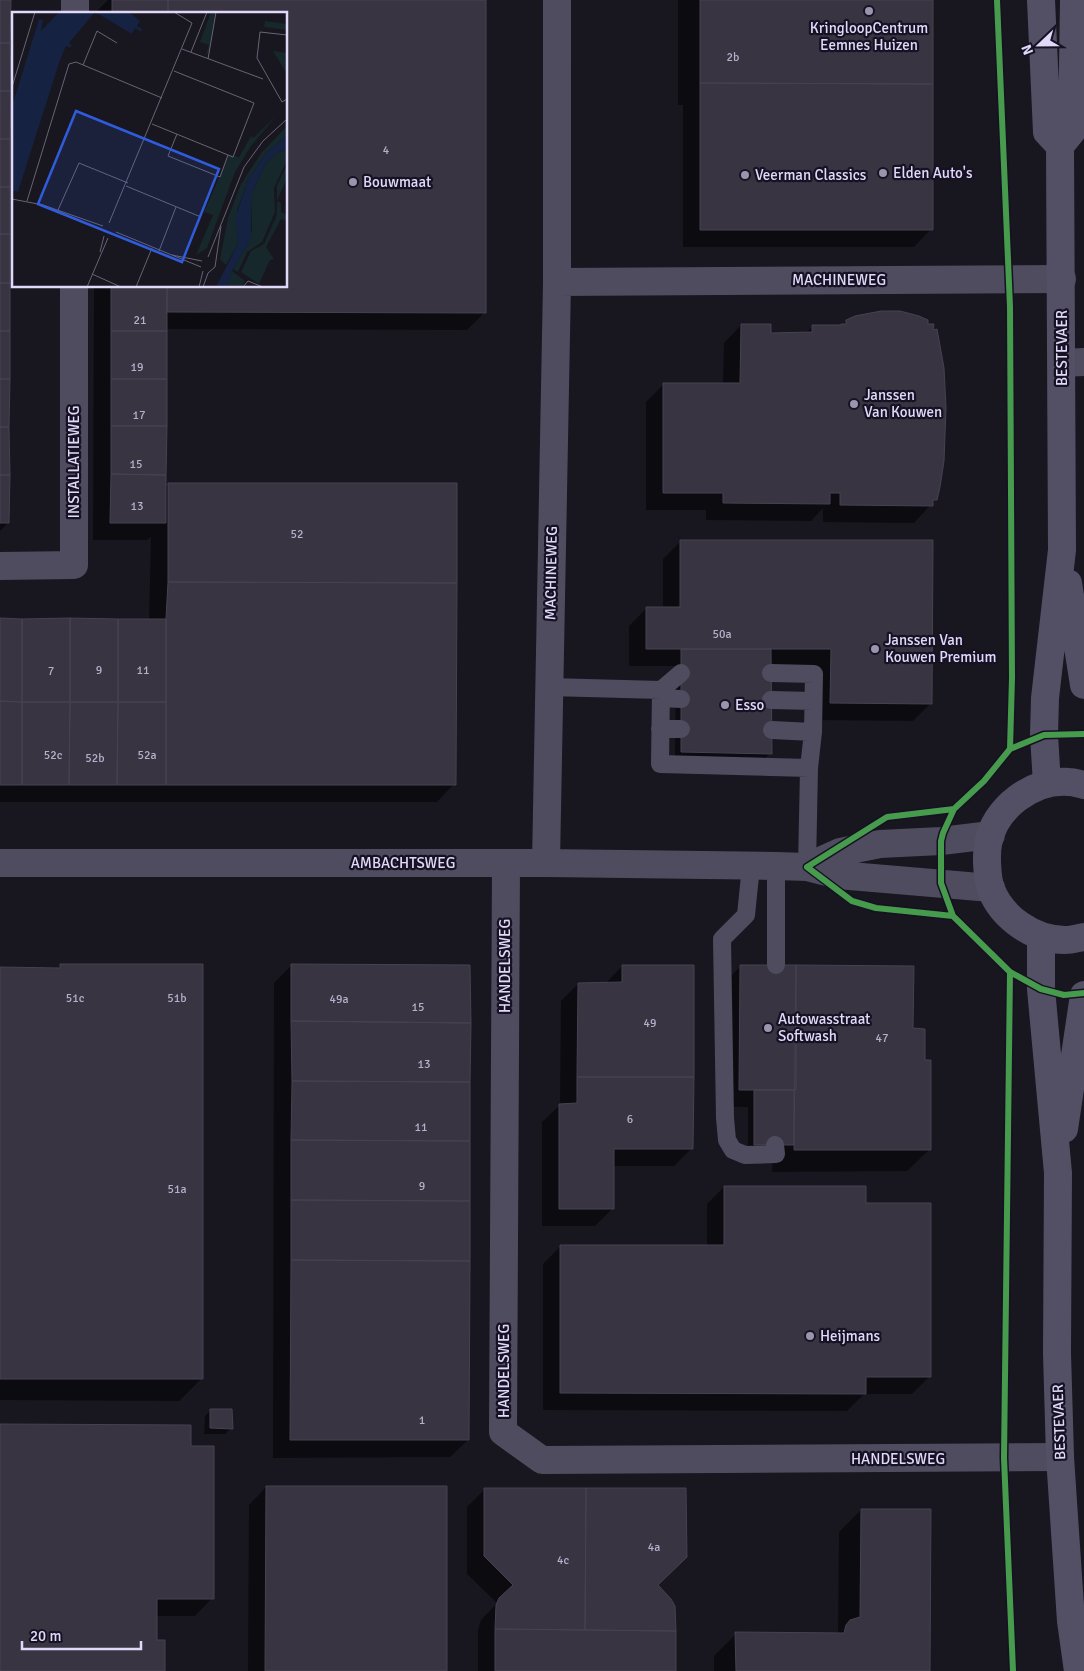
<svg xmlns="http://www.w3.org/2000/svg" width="1084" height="1671" viewBox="0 0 1084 1671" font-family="Signika,sans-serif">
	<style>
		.shadow { fill: #0007 }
		.building { fill: #383441; stroke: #464252 }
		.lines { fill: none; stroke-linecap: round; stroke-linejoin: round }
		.lane { stroke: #4e4c5e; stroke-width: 18 }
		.street { stroke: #4e4c5e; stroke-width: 28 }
		.secondary { stroke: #535065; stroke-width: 28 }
		.cycleway-casing { stroke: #161223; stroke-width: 9 }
		.cycleway { stroke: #469c4c; stroke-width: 6 }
		.poi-dot { fill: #9a95ad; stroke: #161223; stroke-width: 2 }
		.labels { text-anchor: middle; stroke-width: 4.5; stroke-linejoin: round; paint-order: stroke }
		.number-label { font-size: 12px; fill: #b6b0cc }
		.poi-label { font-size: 15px; fill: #e0d9fa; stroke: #161223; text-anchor: start }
		.street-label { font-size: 15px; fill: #e0d9fa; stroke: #161223 }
		.inset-river { fill: none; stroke: #152241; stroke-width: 2.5 }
		.inset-road { fill: none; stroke: #686477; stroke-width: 1 }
		.view { fill: #305cdb; fill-opacity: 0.15; stroke: #305cdb; stroke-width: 2.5 }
		.inset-edge { fill: none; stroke: #e0d9fa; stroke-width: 2.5 }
	</style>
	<rect width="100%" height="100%" fill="#18161f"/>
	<path class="shadow" d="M0 0H10L8 523 0 531Z
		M108 0H485V312L467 330 166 329 165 488 169 484 454 784 437 802H0V620H149L151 537 147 540H93L94 286H286V14H94Z
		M678 0H932L931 229 914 247H683V105H678Z
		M868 314 935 500 914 523 823 522V508L811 521 706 520V510H646V402L664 384 723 385 724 343 741 325 770 334H805L813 326H840L847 321Z
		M681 541 931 703 913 721 813 720 814 666H770V753L765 759 675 758 676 666H629V626L646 609H663V559Z
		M61 965 201 1379 179 1401 0 1400V969H57Z
		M292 965 468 1440 450 1457 273 1458 274 983Z
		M622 966 691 1149 674 1166H613V1208L595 1226H542V1122L560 1105 561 1001 578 984H605Z
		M740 967 912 1030 930 1149 907 1171 772 1172 773 1150H748V1107H722L723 984Z
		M724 1187 930 1376 912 1394H864L847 1411 543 1410V1264L561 1246H707V1204Z
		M211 1410 231 1428 225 1434H204L205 1416Z
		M0 1426 190 1448 212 1598 195 1616H155L156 1641 164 1671H0Z
		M266 1487 445 1671H248L249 1505Z
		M485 1489 656 1586 675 1671H478V1630L481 1620 497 1603 467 1574V1507Z
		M861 1510 929 1671H714V1656L736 1634 838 1633 839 1532Z"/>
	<path class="building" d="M0 0H11L10 43H0Z
		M112 0H168V14H112Z
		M168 0H486V313L167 312V286H286V14H168Z
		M700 0H933V84L700 83Z
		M0 43H10L11 91H0Z
		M700 83 933 84V230H700Z
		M0 91H11L10 139H0Z
		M0 139H10V187H0Z
		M0 187H10V234H0Z
		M0 234H10V283H0Z
		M0 283H10V331H0Z
		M111 286H167V331H111Z
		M881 311H900L919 316 928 320V324H934L933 330 937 329 944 368 946 408 944 461 940 487 937 500H933V506L840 505V493H830V504L723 503V493H663V383H740L741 324H771V333L812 332V325H841V324H846V320L855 316Z
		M0 331H10V379H0Z
		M111 331H167V379H111Z
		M0 379H10L9 427H0Z
		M111 379H167V426H111Z
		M111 426H167L166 475 111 474Z
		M0 427H9L10 475H0Z
		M111 474 166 475V523H110Z
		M0 475H10L9 523H0Z
		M168 483H457V583L168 582Z
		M680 540H933L932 704 830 703 831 649H646V607H680Z
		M168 582 457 583 456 785H166V619Z
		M0 618 22 619V702L0 701Z
		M70 618V702H22V619Z
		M70 618 118 619V702H70Z
		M118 619H166V702H118Z
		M681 649H771L772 754 681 752Z
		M0 701 22 702V785H0Z
		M22 702H70L69 785H22Z
		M70 702H118L117 785H69Z
		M118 702H166V785H117Z
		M60 964H203V1379H0V967L60 968Z
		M291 964 470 965 471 1023 291 1021Z
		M622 965H694V1077H577L578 983 622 982Z
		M740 965H796V1090H739Z
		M796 965 914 966 913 1028 925 1029V1060H931V1150H794Z
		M291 1021 471 1023 470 1082 292 1081Z
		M577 1077H694L693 1149H614V1209H559V1104L577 1103Z
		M292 1081 470 1082V1141L291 1140Z
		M754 1090H794V1145H754Z
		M291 1140 470 1141V1201L291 1200Z
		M724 1186H866V1203H931V1377H866V1394L560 1393V1245H724Z
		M291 1200 470 1201V1261L291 1260Z
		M291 1260 470 1261 469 1440H290Z
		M210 1409H232L233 1429 210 1428Z
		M0 1424 191 1425V1446H214V1599H157V1640H165V1671H0Z
		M266 1486H447V1671H265Z
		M484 1488H586L585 1630 495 1629 496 1605 499 1598 513 1585 484 1556Z
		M586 1488H686L687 1557 658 1585 671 1599 675 1606 676 1631 585 1630Z
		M861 1509H931L930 1671H736L735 1632 844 1633 846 1625 850 1620 860 1617Z
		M495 1629 676 1631V1671H495Z"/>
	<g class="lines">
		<path class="lane" d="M771 673 814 674 813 732 809 768
			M549 687 661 690 660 764 809 768 807 867
			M661 690 681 673
			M661 698 681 699
			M771 700 813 701
			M660 729H681
			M772 730 813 732
			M751 866 746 915 722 939 725 1118 727 1140 733 1150 745 1155 776 1154 775 1145
			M776 965V866"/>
		<path class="street" d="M75 14V0
			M557 282 1062 279
			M1062 363 1084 362
			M0 566 74 565V286
			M0 863H546L776 866 807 867 838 875 991 888
			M506 863 503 1432 542 1460 1060 1457
			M546 863 557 282V0
			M807 867 840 852 880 844 941 841 991 835"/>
		<path class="secondary" d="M1041 0 1047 132 1060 146
			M1068 583 1084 685
			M1047 784 1044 735 1045 698 1062 550 1060 146 1072 131 1074 0
			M1084 785C1079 784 1074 782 1069 782 1033 779 994 808 988 844 986 855 987 879 991 889 1002 918 1034 940 1065 940 1071 940 1078 938 1084 937
			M1041 936V989L1058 1173 1057 1353 1060 1457 1071 1621 1078 1671
			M1064 1129 1084 995"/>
		<defs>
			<path id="cycleway" d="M997 0 1010 307 1012 678 1010 749 984 781 954 809 943 833 941 841V883L953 916 1010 972 1004 1458 1013 1671
				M1010 749 1044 735 1084 734
				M953 916 876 908 852 901 807 867 887 817 954 809
				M1010 972 1041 989 1064 995 1084 993"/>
		</defs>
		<use href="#cycleway" class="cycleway-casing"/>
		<use href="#cycleway" class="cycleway"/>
	</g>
	<g class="poi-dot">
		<circle cx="869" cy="11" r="5"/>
		<circle cx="883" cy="173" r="5"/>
		<circle cx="745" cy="175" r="5"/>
		<circle cx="353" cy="182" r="5"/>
		<circle cx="854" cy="404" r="5"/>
		<circle cx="875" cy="649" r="5"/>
		<circle cx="725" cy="705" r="5"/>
		<circle cx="768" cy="1028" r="5"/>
		<circle cx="810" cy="1336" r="5"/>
	</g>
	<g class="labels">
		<g class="number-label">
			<text x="733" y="61">2b</text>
			<text x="386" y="154">4</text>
			<text x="140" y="324">21</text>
			<text x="137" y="371">19</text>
			<text x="139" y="419">17</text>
			<text x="136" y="468">15</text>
			<text x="137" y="510">13</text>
			<text x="297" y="538">52</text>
			<text x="722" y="638">50a</text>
			<text x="99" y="674">9</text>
			<text x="143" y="674">11</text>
			<text x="51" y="675">7</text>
			<text x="53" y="759">52c</text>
			<text x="147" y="759">52a</text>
			<text x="95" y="762">52b</text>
			<text x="75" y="1002">51c</text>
			<text x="177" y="1002">51b</text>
			<text x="339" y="1003">49a</text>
			<text x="418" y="1011">15</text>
			<text x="650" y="1027">49</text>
			<text x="882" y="1042">47</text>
			<text x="424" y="1068">13</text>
			<text x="630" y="1123">6</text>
			<text x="421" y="1131">11</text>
			<text x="422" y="1190">9</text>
			<text x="177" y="1193">51a</text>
			<text x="422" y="1424">1</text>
			<text x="654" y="1551">4a</text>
			<text x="563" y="1564">4c</text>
		</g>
		<g class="poi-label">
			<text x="869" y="33" text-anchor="middle">KringloopCentrum<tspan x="869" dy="17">Eemnes Huizen</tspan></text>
			<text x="893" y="178">Elden Auto's</text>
			<text x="755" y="180">Veerman Classics</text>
			<text x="363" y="187">Bouwmaat</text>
			<text x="864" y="400">Janssen<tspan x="864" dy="17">Van Kouwen</tspan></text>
			<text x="885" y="645">Janssen Van<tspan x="885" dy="17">Kouwen Premium</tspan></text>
			<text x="735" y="710">Esso</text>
			<text x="778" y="1024">Autowasstraat<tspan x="778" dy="17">Softwash</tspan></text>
			<text x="820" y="1341">Heijmans</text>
		</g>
		<g class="street-label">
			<text x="839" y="285">MACHINEWEG</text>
			<text transform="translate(1062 348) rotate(-90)" y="5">BESTEVAER</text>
			<text transform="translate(74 462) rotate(-90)" y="5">INSTALLATIEWEG</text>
			<text transform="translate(551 573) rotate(-89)" y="5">MACHINEWEG</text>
			<text x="403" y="868">AMBACHTSWEG</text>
			<text transform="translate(505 966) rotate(-90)" y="5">HANDELSWEG</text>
			<text transform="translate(504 1371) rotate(-90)" y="5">HANDELSWEG</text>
			<text transform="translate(1059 1422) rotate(-92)" y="5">BESTEVAER</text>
			<text x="898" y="1464">HANDELSWEG</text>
		</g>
	</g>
	<g transform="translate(12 12)">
		<rect width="275" height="275" fill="#18161f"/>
		<path d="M199 0H203L197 39 193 44 197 33 188 30ZM253 9 275 12V18L252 15ZM261 39 275 41V62ZM264 104 239 134 223 160 195 236 184 243 201 203 192 200 217 143 227 145 239 124 241 126ZM275 114V124L255 140 236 168 225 198 226 232 214 253 208 247 216 206 229 172 250 140ZM275 137V148L262 176 263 200 250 230 235 240 226 260 221 257 236 232 240 218 239 183 253 153 263 142ZM275 152V166L265 189 269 191V200L275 203V209L269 207 254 235 262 247 258 248 247 272 229 260 239 239 252 232 265 203V174ZM220 259 233 269 230 275H215Z" fill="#16282b"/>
		<path d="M47 0H117L128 9 125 14 130 17 129 20 123 16 120 22 83 0 57 31 60 33 58 36 54 34 48 48 6 180 0 178V94L27 7 31 8 29 19ZM275 124V137L263 142 253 153 239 183V227L221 257 215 275H204L226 232 224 203 236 168 255 140Z" fill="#152241"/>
		<path class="inset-river" d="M0 117 23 42 67 0"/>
		<path class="inset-road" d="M275 23 248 20 245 46 270 90 275 87M170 37 251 67M179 40 195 0M196 47 204 0M71 53 85 19 105 31M0 75 23 0M140 112 221 145 242 91 162 59M165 122 156 144 208 165 216 143M114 174 189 205M0 187 31 193 91 214M15 189 57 52 64 50 150 86M46 198 67 151 116 171M97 211 180 11 162 0M104 220 189 255M102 223 117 228M147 239 164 195M88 240 92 224M160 243 190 249M196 245 232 155 251 129 275 107M80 262 109 275M75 275 96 226M124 275 140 236M187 275 191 259M191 275 196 261 203 255 209 214M231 275 236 269 251 275"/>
		<path class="view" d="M64 99 207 157 170 250 26 192Z"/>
		<rect width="275" height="275" class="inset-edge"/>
	</g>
	<g transform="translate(1039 45) rotate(248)" stroke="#161223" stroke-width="4" paint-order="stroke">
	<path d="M0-4L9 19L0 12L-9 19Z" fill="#e0d9fa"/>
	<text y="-8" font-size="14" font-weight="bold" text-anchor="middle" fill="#e0d9fa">N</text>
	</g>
	<path d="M22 1641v8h119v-8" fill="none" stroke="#e0d9fa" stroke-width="2.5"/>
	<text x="30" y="1641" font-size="15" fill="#e0d9fa" stroke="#161223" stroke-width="4" paint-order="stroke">20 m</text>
</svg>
